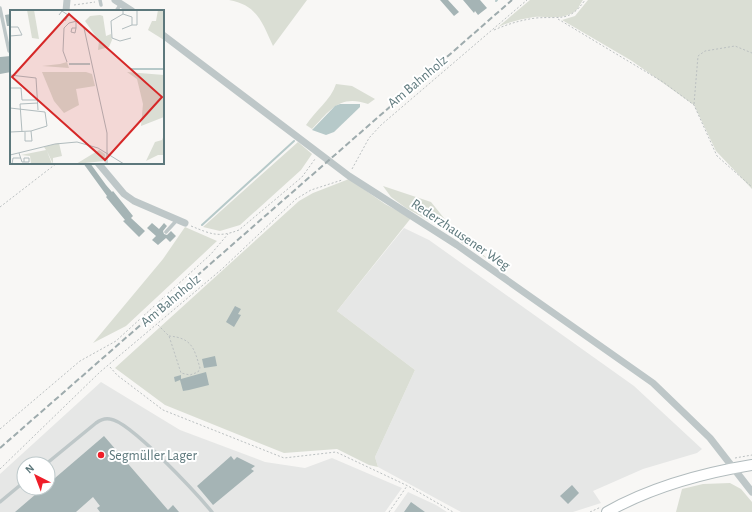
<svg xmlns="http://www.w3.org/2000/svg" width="752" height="512" viewBox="0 0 752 512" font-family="'Alegreya Sans',sans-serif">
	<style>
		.built { fill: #e6e7e6; fill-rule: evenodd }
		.green { fill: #daded4 }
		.water { fill: #b6c9c9 }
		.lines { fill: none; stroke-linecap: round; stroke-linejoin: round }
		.stream { stroke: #b6c9c9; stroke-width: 2 }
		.building { fill: #a5b4b5 }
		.secondary-casing { stroke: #b1bbbd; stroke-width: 12 }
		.path { stroke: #bbc0c1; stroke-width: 1; stroke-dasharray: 2 2; stroke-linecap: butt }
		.service { stroke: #bec7c8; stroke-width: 3.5 }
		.minor { stroke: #bec7c8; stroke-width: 7 }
		.secondary { stroke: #fff; stroke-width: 10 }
		.rail { stroke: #9eabad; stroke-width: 2; stroke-dasharray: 6 3; stroke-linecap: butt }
		.poi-dot { fill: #ef1e29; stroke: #fff; stroke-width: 1.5 }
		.labels { text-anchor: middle; stroke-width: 4; stroke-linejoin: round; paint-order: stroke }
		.street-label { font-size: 14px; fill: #5d787c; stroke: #fff }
		.poi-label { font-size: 14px; fill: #5d787c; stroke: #fff; text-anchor: start }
		.inset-river { fill: none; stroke: #b6c9c9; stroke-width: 2 }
		.inset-road { fill: none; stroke: #b1bcbe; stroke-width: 1 }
		.view { fill: #d62828; fill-opacity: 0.15; stroke: #d62828; stroke-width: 2 }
		.inset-edge { fill: none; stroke: #5d787c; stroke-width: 2 }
	</style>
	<rect width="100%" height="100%" fill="#f8f7f5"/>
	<path class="built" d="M404 228 429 240 634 386 702 449 697 453 643 469 593 491 601 503 573 512H461L378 467 375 457 415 370 337 311Z
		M101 382 180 430 265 462 305 468 332 458 402 488 385 512H0V474ZM24 464H48V488H24Z
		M408 492 436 505 447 512H394Z"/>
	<path class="green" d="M229 0H307L273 46C262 22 257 5 229 0Z
		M530 0H583C580 4 578 10 574 12 562 20 547 16 534 17 521 19 509 22 498 27Z
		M588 0H752V189L716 151 694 105 632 61 562 20 575 16Z
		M336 84 352 86 375 99 368 104C340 94 330 110 312 129L306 125C315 111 331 100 336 84Z
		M298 142 312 154 301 170 240 225 220 231 203 227Z
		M349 179 385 204 411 218 337 311 415 370 375 457 378 467 369 465 337 449 284 453 165 405 115 368 299 201 313 193Z
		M383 186 431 202 452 228 488 259 462 243 448 231 406 208 391 197Z
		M185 227 217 241 126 326 93 343 163 259Z
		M730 483 741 489 752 502V512H676L682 489 703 484Z"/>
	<path class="water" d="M340 104H360V107L334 132 326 135 312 130 335 106Z"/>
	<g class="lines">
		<path class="stream" d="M496 1 497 0
			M202 225 294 141"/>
	</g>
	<path class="building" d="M440 0H448L459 12 454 16Z
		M463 0H480L487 8 478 15 475 11 474 13Z
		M11 14V26H7L5 15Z
		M11 56V72L0 74V57Z
		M83 163H90L106 185 112 192 113 191 133 216 131 218 145 231 139 237 123 221 125 220 106 197 107 196Z
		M152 223 159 229 164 223 167 226 163 231 164 234 167 235 171 231 176 236 170 242 166 238 158 245 152 240 156 236 147 228Z
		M235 306 241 309 238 314 241 315 234 327 226 322Z
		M215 356 217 366 204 368 202 359Z
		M206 372 209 385 189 390 183 391 180 380 175 382 174 377 181 375V379Z
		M104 436 168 510 173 505 179 512H100L97 508 100 506 93 497 76 512H15L43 488H48V484Z
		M231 456 234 460 237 457 255 466 251 469 254 471 213 505 197 486Z
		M572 485 579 493 568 504 560 496Z
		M411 502 425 512H404Z"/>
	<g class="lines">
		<defs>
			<path id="secondary" d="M607 512C650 488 703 473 752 465"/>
		</defs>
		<use href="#secondary" class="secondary-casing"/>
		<path class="path" d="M74 5 95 2
			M558 19 663 82 694 105 717 156 752 187
			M494 30C508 24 521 20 536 18 560 16 569 23 585 0
			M694 104 698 56 705 51 735 46 752 53
			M352 169 369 138 381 125 527 0
			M0 207 57 163
			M191 226C211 234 218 238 239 230L302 177 315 159
			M158 325 169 336 181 373 190 375 198 372 200 368C194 348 192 338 169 336
			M110 367 117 375 163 410 284 458 336 452 408 486 453 512
			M0 429 80 361 116 341 211 254 228 234
			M735 458 752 455
			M0 469 100 372 222 269 296 199 311 190 342 180
			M389 512 407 486
			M590 512 601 507"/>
		<path class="service" d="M100 0 101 5
			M0 8 9 51
			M116 11 121 4
			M166 232 177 220
			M46 464 96 423C100 420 105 418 110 419 130 421 197 494 212 512
			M0 502 24 482"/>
		<path class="minor" d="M115 0 132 11
			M66 11 67 0
			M163 35 349 176 457 245 653 383 710 438 752 492
			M98 163 124 194 134 201 185 223"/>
		<use href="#secondary" class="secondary"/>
		<path class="rail" d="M0 448 512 0"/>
	</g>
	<circle class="poi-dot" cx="101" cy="455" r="4"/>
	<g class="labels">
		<g class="street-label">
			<text transform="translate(417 81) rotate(-40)" y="5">Am Bahnholz</text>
			<text transform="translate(461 234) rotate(34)" y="5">Rederzhausener Weg</text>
			<text transform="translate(170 300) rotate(-40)" y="5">Am Bahnholz</text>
		</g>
		<g class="poi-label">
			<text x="109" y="460">Segmüller Lager</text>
		</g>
	</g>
	<g transform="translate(10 10)">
		<rect width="154" height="154" fill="#f8f7f5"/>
		<path d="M17 0H24L29 29 22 28ZM148 0H154V30L138 20 142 11H146ZM90 5 93 6 96 26 101 24 102 30 99 37 88 40 89 31 75 11 80 6ZM57 52 59 58 32 56 50 54ZM32 62H76L82 64 85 76 66 79 69 95 54 103 44 91ZM117 62 154 65V107L131 116 133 94 127 69ZM154 125V145H148L136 151 145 132 152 130ZM49 133 52 146 43 148V154L37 141 42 154H14H21L20 146 11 145 36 140 34 137ZM89 140 95 144 96 154 94 151 66 154Z" fill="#daded4"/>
		<path class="inset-river" d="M59 54H80M120 59H154"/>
		<path class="inset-road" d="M113 0V4L101 11 102 28 110 31 121 28M49 5 52 1 58 5 55 11M67 11 74 18 97 123V154M122 15H127V0M0 17H8L12 25 0 26M66 18 65 23 61 22 62 18H66V12M112 19 122 15V7L113 4M57 52 53 41 54 18 59 13 67 11M0 65 26 68 28 100M0 78H11L12 90H28M0 98 35 102 37 116 21 121M0 122 21 121 22 131H15V122M12 122 10 94 28 93M9 143 12 152H19V148H14V152M0 145 45 134 67 132 88 138 114 154M2 154 3 148H11"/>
		<path class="view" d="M59 4 152 87 95 150 2 67Z"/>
		<rect width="154" height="154" class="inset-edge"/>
	</g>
	<g transform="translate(36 476) rotate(318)"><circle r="19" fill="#ffffff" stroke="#bec9cb"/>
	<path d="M0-3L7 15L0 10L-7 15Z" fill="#ef1e29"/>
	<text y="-6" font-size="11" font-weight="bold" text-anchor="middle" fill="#5d787c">N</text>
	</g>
</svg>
